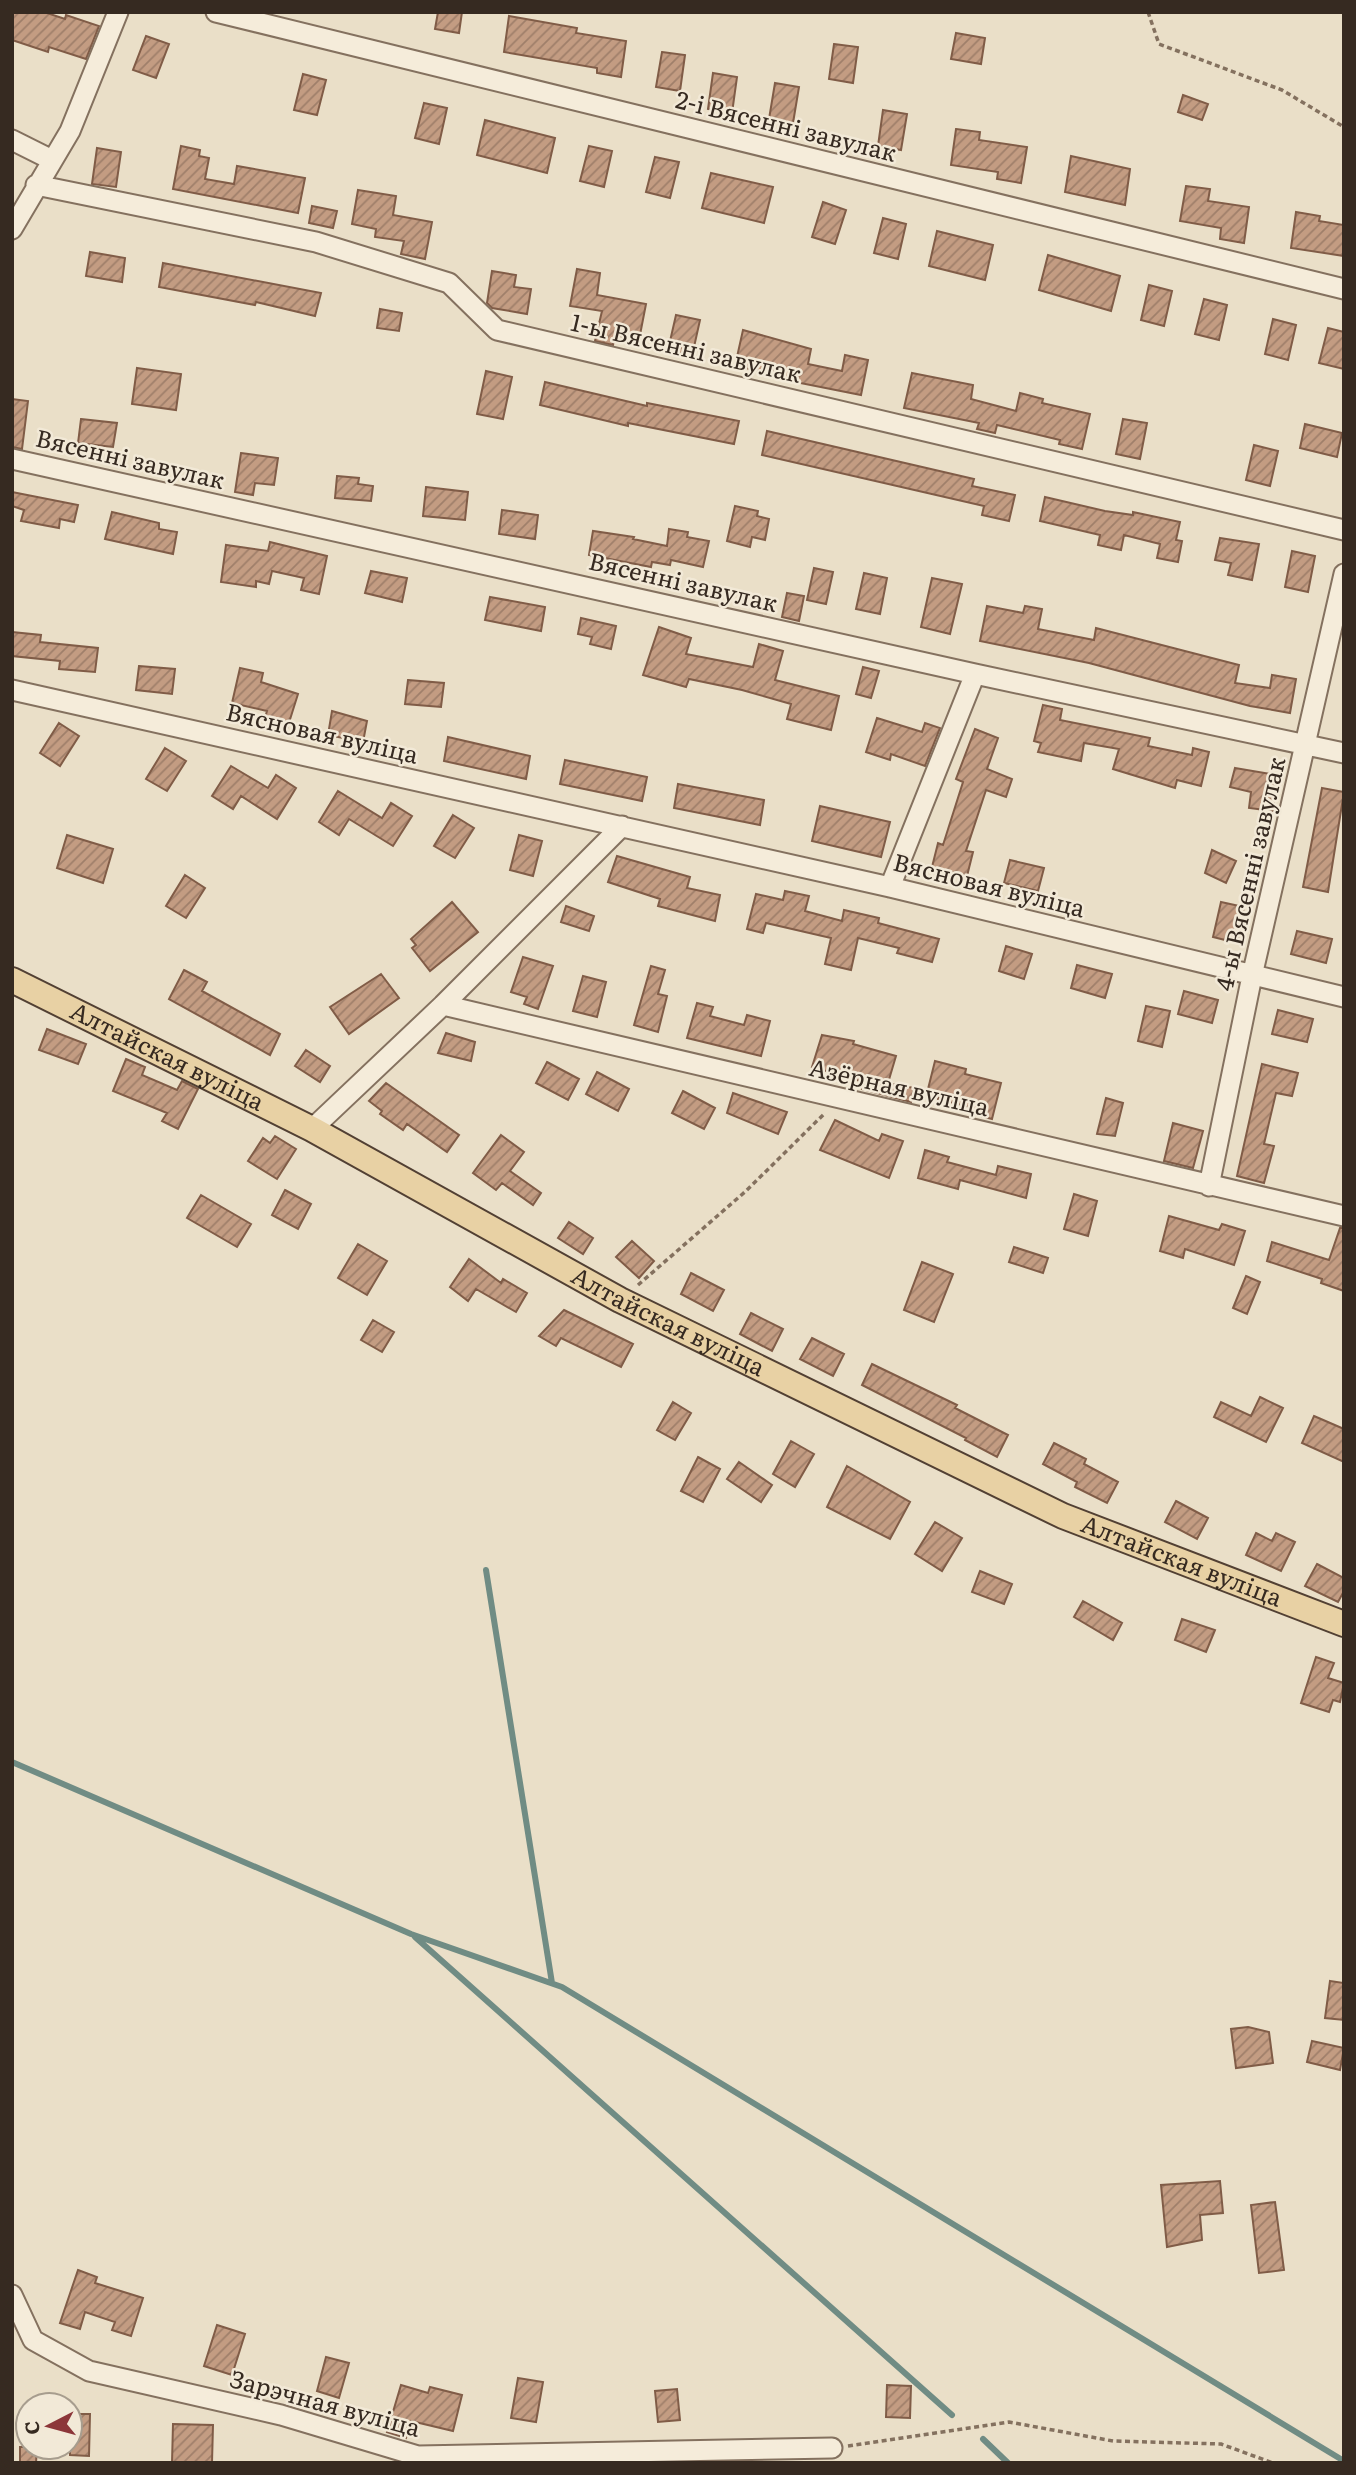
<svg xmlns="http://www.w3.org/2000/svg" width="1356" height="2475" viewBox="0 0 1356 2475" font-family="Literata,serif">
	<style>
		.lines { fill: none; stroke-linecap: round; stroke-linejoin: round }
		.stream { stroke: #708c84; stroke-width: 6 }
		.building { fill: url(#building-hatch); stroke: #805c47; stroke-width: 2 }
		.minor-casing { stroke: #84715f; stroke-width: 23 }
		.major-casing { stroke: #524033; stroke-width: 28 }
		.path { stroke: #84715f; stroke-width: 3.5; stroke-dasharray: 5 3.5; stroke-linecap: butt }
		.minor { stroke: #f5ecda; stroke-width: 19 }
		.major { stroke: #e8d1a4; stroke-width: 24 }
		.labels { text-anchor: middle; stroke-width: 5; stroke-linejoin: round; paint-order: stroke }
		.street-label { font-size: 24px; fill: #362a21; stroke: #f2e9d7 }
	</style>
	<defs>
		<pattern id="building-hatch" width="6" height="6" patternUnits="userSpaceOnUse" patternTransform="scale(1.75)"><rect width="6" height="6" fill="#c39c82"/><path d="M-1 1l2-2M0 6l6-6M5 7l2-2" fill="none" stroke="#9f7f6a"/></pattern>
	</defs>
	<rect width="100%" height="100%" fill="#eadfc8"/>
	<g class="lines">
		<path class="stream" d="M486 1570 552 1983
			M12 1762 411 1934 562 1987 1344 2461
			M415 1937 952 2415
			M983 2439 1008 2463"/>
	</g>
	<path class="building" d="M12 12H44L65 19 66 15 99 26 86 59 49 47 48 52 12 40Z
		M438 12H462L459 33 435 29Z
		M509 16 577 28 576 33 626 41 621 77 597 73V68L504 52Z
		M956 33 985 38 981 64 951 59Z
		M146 36 169 44 156 78 133 70Z
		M834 44 858 47 853 83 829 79Z
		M662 52 685 55 680 91 656 87Z
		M713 73 737 77 732 113 708 109Z
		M303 74 326 80 317 115 294 110Z
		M775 83 799 87 793 123 769 119Z
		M1183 95 1208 104 1202 120 1178 112Z
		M424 103 447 108 439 144 415 138Z
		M883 110 907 114 901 150 878 146Z
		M485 120 555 138 547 173 477 155Z
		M956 129 980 132 979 140 1027 147 1021 183 997 179 998 172 951 165Z
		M181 146 200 150 199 156 209 158 205 179 234 184 237 166 305 178 298 213 173 189Z
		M589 146 612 151 604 187 580 181Z
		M97 148 121 152 116 187 92 184Z
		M1071 156 1130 169 1125 205 1065 192Z
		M655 157 679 162 670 198 646 192Z
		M711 173 773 187 764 223 702 208Z
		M1186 186 1210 189 1208 201 1249 207 1244 243 1220 239 1221 228 1180 221Z
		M358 190 396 196 393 215 432 222 425 259 401 254 404 241 375 237 376 229 352 224Z
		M823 202 846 210 835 244 812 237Z
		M312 206 337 211 333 228 309 223Z
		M1296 212 1320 216 1319 221 1344 225V256L1291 248Z
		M883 218 906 224 898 259 874 253Z
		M937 231 993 245 985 280 929 266Z
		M90 252 125 258 122 282 86 276Z
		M1048 255 1120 276 1111 311 1039 290Z
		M163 263 321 293 315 316 256 302 255 305 159 287Z
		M577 269 600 273 597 295 646 304 639 340 615 335 613 345 595 341 602 311 570 306Z
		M492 271 516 275 514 287 531 289 527 314 492 308 487 303Z
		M1149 285 1172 291 1164 326 1141 320Z
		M1204 299 1227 305 1219 340 1195 334Z
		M380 309 402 313 399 331 377 328Z
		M676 315 700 320 692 356 668 350Z
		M1273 319 1296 325 1288 360 1265 354Z
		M1328 328 1344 332V369L1319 363Z
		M743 330 811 349 808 364 842 371 845 355 868 360 861 395 780 379V375L735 366Z
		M137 368 181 374 176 410 132 404Z
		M486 371 512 377 503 419 477 414Z
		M912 373 973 385 971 399 1016 411 1020 393 1043 399 1042 403 1090 414 1082 449 1059 444 1060 440 997 425 995 433 977 429 979 423 904 408Z
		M545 382 647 406V403L739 421 734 444 628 423V426L540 405Z
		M12 399 28 401 22 449 12 447Z
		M81 419 117 423 113 447 78 443Z
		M1123 419 1147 423 1140 459 1116 454Z
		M1305 424 1342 433 1337 457 1300 448Z
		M767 431 974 479 972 486 1015 495 1009 521 982 515 984 506 762 455Z
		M1254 445 1278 451 1270 486 1246 480Z
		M241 453 278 458 274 485 255 483 253 495 235 492Z
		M337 476 359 478 358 484 373 486 371 501 335 498Z
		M426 487 468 492 465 520 423 516Z
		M12 492 78 505 74 522 60 519 59 528 21 521 24 510 12 506Z
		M1045 497 1105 511 1133 515V512L1180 522 1176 540 1182 541 1178 562 1157 558 1160 544 1124 535 1121 550 1098 545 1100 535 1040 521Z
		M735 506 758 511 757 516 769 519 765 540 752 537 750 547 727 541Z
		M502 510 538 515 535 539 499 534Z
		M112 512 159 523V529L177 532 173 554 105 539Z
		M669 529 688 532 687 537 709 541 703 567 671 560 670 565 652 562 651 567 589 555 593 531 634 537 633 539 667 546Z
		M1220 538 1259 544 1252 580 1228 575 1231 563 1215 560Z
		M270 542 327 556 319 594 301 590 304 578 272 571 269 584 256 581V587L221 582 226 545 268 551Z
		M1292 551 1315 556 1308 592 1285 587Z
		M814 568 833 572 826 604 807 600Z
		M371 571 407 578 402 602 365 593Z
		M864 573 887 578 880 614 856 609Z
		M932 578 962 584 950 634 921 627Z
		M787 593 804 596 799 621 782 617Z
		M490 597 545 607 541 631 485 620Z
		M987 606 1023 613 1025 606 1042 609 1038 629 1094 640 1096 628 1239 665 1235 683 1270 688 1272 675 1296 679 1290 713 1250 706 1089 663 980 641Z
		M581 618 616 626 611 649 590 644 592 637 578 634Z
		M659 627 691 638 686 654 753 667 759 644 783 651 775 680 839 696 831 730 787 719 791 704 742 690 689 679 686 687 643 675Z
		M12 632 41 635 40 642 98 648 95 672 59 669 60 661 12 656Z
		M139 666 175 669 172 694 136 690Z
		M863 667 879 671 871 698 856 694Z
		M240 668 263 673 261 682 298 694 287 729 264 721 267 711 232 703Z
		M408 680 444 683 441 707 405 704Z
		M1043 705 1062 709 1060 720 1150 738 1148 746 1192 755 1193 748 1209 752 1201 786 1177 780 1175 788 1113 769 1119 749 1084 743 1081 761 1038 752 1041 743 1034 741Z
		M332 711 367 721 363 742 328 735Z
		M877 718 922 732 925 723 940 728 925 766 891 754 890 760 866 752Z
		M59 723 79 736 60 766 40 753Z
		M975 729 998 738 987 769 1012 779 1006 797 986 790 966 851 973 852 967 876 932 867 938 843 943 845 963 782 956 779Z
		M448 737 530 756 526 779 444 761Z
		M165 748 186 761 167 791 146 779Z
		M565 760 647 777 642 801 560 784Z
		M231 766 268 788 276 775 296 788 277 819 241 796 233 809 212 796Z
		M1235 768 1277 775 1273 811 1249 808 1251 792 1230 787Z
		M678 784 764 800 760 825 674 808Z
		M1322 788 1344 792 1328 892 1303 887Z
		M338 791 382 818 391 803 412 816 393 846 349 819 339 835 319 822Z
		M820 806 890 822 881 857 812 841Z
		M453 815 474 828 455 858 434 846Z
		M67 835 113 849 103 883 57 868Z
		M519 835 542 841 533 876 510 870Z
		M1212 850 1236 861 1226 883 1205 873Z
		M617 856 690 877 687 888 720 895 715 921 658 906 660 899 608 882Z
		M1010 860 1044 868 1038 891 1004 883Z
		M185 875 205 888 186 918 166 906Z
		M785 891 809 896 805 911 842 921 844 910 879 918 878 923 939 939 932 962 897 953 899 948 858 938 851 970 825 964 831 938 766 923 763 933 747 929 756 894 783 900Z
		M452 902 478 932 430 971 412 948 416 945 411 939Z
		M1221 902 1244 907 1237 943 1213 937Z
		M566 906 594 916 589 931 561 922Z
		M1297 931 1332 939 1326 963 1291 954Z
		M1006 946 1032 954 1024 979 999 971Z
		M523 957 553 966 538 1009 524 1004 527 997 511 992Z
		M1077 965 1112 974 1105 998 1071 988Z
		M651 966 665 970 658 994 667 996 658 1032 634 1025Z
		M184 970 207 982 202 991 280 1034 270 1055 169 999Z
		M381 974 399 998 349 1034 330 1007Z
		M583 976 606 982 597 1017 573 1011Z
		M1184 991 1218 1000 1212 1023 1178 1014Z
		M697 1003 713 1007 710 1016 744 1025 747 1015 770 1021 761 1056 687 1038Z
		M1146 1006 1170 1011 1162 1047 1138 1041Z
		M1278 1010 1313 1019 1307 1042 1272 1034Z
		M47 1029 86 1044 78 1064 39 1050Z
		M446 1033 475 1042 471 1061 438 1053Z
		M822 1035 854 1041 853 1044 896 1056 888 1083 914 1088 911 1102 862 1089 864 1082 812 1067Z
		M306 1050 330 1066 320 1082 295 1066Z
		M126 1059 145 1067 142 1075 177 1090 182 1081 198 1089 178 1129 162 1121 167 1113 113 1091Z
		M935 1061 966 1069 965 1074 1001 1083 992 1119 969 1113 970 1107 938 1099V1096L927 1093Z
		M547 1062 579 1079 568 1100 536 1083Z
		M1262 1064 1298 1073 1292 1096 1276 1093 1264 1144 1274 1146 1264 1183 1237 1176Z
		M597 1072 629 1089 618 1111 586 1094Z
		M386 1083 459 1135 447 1152 407 1124 403 1130 380 1114 382 1111 369 1101Z
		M683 1091 715 1108 704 1129 672 1113Z
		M733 1093 787 1112 778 1134 727 1113Z
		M1106 1098 1123 1103 1115 1136 1097 1134Z
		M835 1120 879 1141 882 1134 903 1141 889 1178 820 1150Z
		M1173 1123 1203 1131 1193 1168 1164 1161Z
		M501 1135 524 1152 510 1171 541 1193 533 1205 502 1183 496 1190 473 1173Z
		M275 1136 296 1149 277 1179 248 1161 263 1138 270 1143Z
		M925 1150 949 1157 947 1162 996 1175 998 1166 1031 1174 1026 1198 960 1180 958 1189 918 1178Z
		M285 1190 311 1204 298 1229 272 1215Z
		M1074 1194 1097 1201 1088 1236 1064 1229Z
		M201 1195 251 1224 237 1247 187 1218Z
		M1169 1216 1219 1230 1222 1224 1245 1231 1234 1265 1185 1249 1183 1258 1160 1251Z
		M569 1222 593 1238 583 1254 558 1238Z
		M1340 1228H1344V1291L1321 1283 1322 1279 1267 1261 1272 1242 1329 1260Z
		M632 1241 654 1261 639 1278 616 1257Z
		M358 1244 387 1261 367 1295 338 1278Z
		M1014 1247 1048 1258 1043 1273 1009 1262Z
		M469 1259 501 1283 503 1279 527 1293 516 1312 476 1289 468 1301 450 1287Z
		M922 1262 953 1274 934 1322 904 1310Z
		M691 1273 724 1290 713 1311 681 1294Z
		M1246 1276 1260 1282 1247 1314 1233 1308Z
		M564 1310 633 1344 621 1367 561 1338 556 1346 539 1336Z
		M751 1313 783 1329 772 1351 740 1334Z
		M373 1320 394 1332 382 1352 361 1340Z
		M812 1338 844 1354 833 1376 800 1359Z
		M872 1364 957 1405 955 1408 1008 1435 997 1457 965 1440 966 1438 862 1385Z
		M1260 1397 1283 1408 1266 1442 1214 1417 1221 1402 1251 1416Z
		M673 1402 691 1413 675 1440 657 1430Z
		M1314 1416 1344 1429V1462L1302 1443Z
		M791 1441 814 1454 795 1487 773 1474Z
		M1054 1443 1086 1459 1084 1464 1118 1482 1107 1503 1075 1487 1077 1482 1043 1464Z
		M698 1457 720 1469 703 1502 681 1491Z
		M739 1462 772 1485 761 1502 727 1479Z
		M847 1466 910 1502 890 1539 827 1507Z
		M1176 1501 1208 1518 1197 1539 1165 1522Z
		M935 1522 962 1538 942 1571 915 1554Z
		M1256 1533 1272 1541 1276 1533 1295 1542 1281 1571 1246 1555Z
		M1317 1564 1344 1578V1591L1338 1602 1305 1586Z
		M980 1571 1012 1584 1004 1604 972 1592Z
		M1083 1601 1122 1623 1113 1640 1074 1617Z
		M1182 1619 1215 1630 1206 1652 1175 1640Z
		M1316 1657 1334 1663 1328 1678 1344 1683 1340 1702 1333 1700 1329 1712 1301 1703Z
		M1330 1981 1344 1983V2020L1325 2018Z
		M1248 2027 1269 2032 1273 2063 1236 2068 1231 2029Z
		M1312 2041 1344 2048 1340 2070 1307 2062Z
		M1220 2181 1223 2213 1200 2215 1202 2240 1167 2247 1161 2185Z
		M1275 2202 1284 2270 1259 2273 1251 2205Z
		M78 2270 97 2277 95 2283 143 2298 131 2336 112 2330 115 2322 85 2312 80 2329 60 2323Z
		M217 2325 245 2334 232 2375 204 2366Z
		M326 2357 349 2363 339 2398 317 2391Z
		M518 2378 543 2382 536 2422 511 2418Z
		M401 2385 428 2393 430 2387 462 2395 453 2431 411 2421 406 2438 387 2432Z
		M887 2385 911 2386 910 2418 886 2417Z
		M677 2389 680 2420 658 2422 655 2391Z
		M70 2414H90L89 2456 70 2455Z
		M173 2424 213 2425 212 2463H172Z
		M20 2447H37L36 2463H20Z"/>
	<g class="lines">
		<defs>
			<path id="minor" d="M216 12 1344 289
				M12 140 52 160
				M36 185 316 242 449 283 497 330 1344 530
				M12 229 70 131 118 12
				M12 459 975 674 1344 753
				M12 690 890 887 1344 997
				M890 887 975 674
				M443 1005 1344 1216
				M312 1129 443 1005 622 826
				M1209 1186 1252 976 1344 574
				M12 2295 33 2340 89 2371 281 2415 418 2456 832 2448"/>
			<g id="major">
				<path id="s1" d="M12 980 312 1129 620 1300 1063 1516 1344 1624"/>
			</g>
		</defs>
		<use href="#minor" class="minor-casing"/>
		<use href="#major" class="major-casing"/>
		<path class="path" d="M1148 12 1159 44 1282 90 1344 127
			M638 1285 746 1191 825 1113
			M848 2446 1009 2422 1113 2441 1221 2444 1273 2463"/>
		<use href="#minor" class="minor"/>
		<use href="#major" class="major"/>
	</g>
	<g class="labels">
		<g class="street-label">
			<text transform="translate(786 127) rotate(14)" y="8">2-і Вясенні завулак</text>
			<text transform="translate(686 349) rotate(13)" y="8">1-ы Вясенні завулак</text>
			<text transform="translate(130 460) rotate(13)" y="8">Вясенні завулак</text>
			<text transform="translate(683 583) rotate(13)" y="8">Вясенні завулак</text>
			<text transform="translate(322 734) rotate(13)" y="8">Вясновая вуліца</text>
			<text transform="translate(1251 874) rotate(-77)" y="8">4-ы Вясенні завулак</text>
			<text transform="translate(989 886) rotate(14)" y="8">Вясновая вуліца</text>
			<text dy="8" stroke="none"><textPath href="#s1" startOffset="173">Алтайская вуліца</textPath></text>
			<text transform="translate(899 1088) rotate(13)" y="8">Азёрная вуліца</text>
			<text dy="8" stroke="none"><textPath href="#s1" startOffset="740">Алтайская вуліца</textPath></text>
			<text dy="8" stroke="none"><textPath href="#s1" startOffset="1307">Алтайская вуліца</textPath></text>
			<text transform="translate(325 2404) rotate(15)" y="8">Зарэчная вуліца</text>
		</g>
	</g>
	<rect width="1356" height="2475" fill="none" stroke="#362a21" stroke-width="28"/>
	<g transform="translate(49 2426) rotate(264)"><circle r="33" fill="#f2e9d7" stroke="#a79d8e" stroke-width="2"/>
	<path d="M0-5L12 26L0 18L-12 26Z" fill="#8c3639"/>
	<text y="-10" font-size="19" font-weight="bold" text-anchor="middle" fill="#362a21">С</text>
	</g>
</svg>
